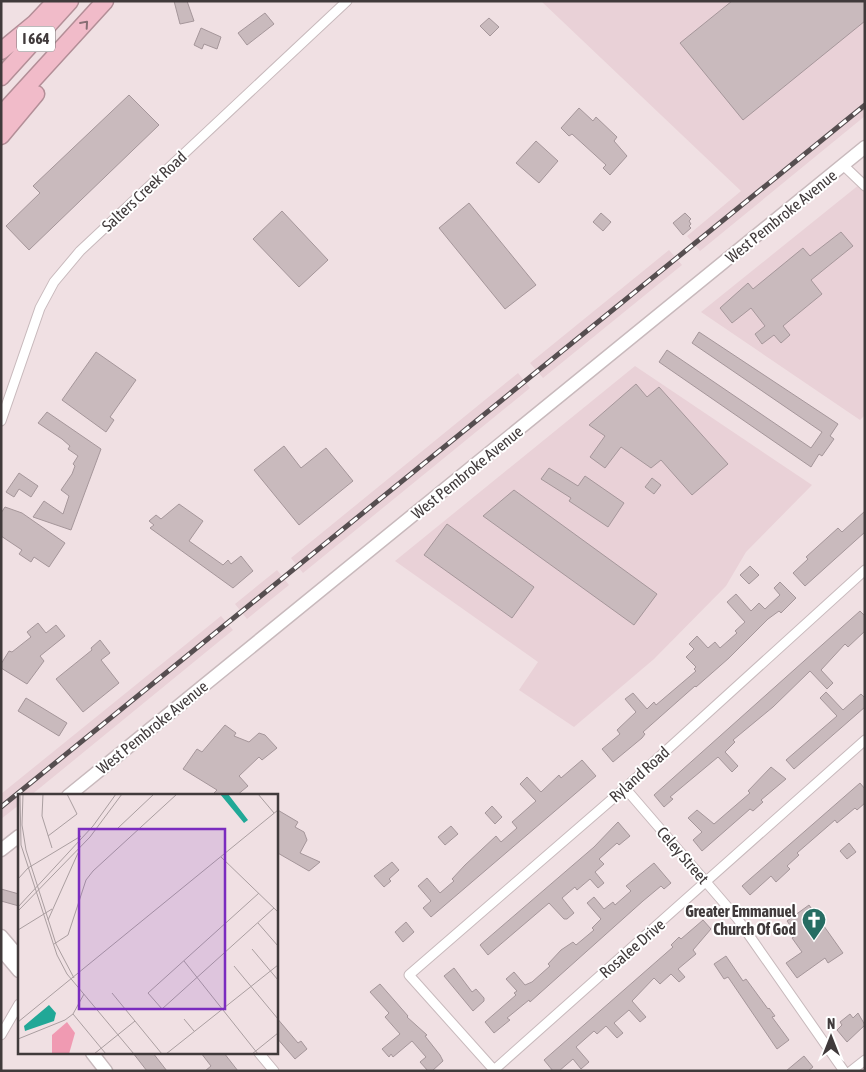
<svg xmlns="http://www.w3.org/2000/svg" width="866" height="1072" viewBox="0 0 866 1072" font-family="'Asap Condensed',sans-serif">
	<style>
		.built { fill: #e9d1d7 }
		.building { fill: #c9babd; stroke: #a5969a }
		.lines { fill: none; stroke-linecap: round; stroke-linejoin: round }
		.minor-casing { stroke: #c8b9bc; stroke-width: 11 }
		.secondary-casing { stroke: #c8b9bc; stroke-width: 15 }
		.motorway-casing { stroke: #b38e97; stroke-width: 19 }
		.minor { stroke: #fff; stroke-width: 9 }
		.secondary { stroke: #fff; stroke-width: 12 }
		.motorway { stroke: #f1bbc9; stroke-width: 16 }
		.rail-casing { stroke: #564e50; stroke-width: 5 }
		.rail { stroke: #fff; stroke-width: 3; stroke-dasharray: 9; stroke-linecap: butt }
		.oneway { stroke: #876e74 }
		.labels { text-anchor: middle; stroke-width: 4; stroke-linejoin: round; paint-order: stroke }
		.shield { fill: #fff; stroke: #797576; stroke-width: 1 }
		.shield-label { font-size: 15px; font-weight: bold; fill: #403a3b }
		.street-label { font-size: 16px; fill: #403a3b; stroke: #fff }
		.poi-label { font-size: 16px; font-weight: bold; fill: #403a3b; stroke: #fff; text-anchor: end }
		.inset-road { fill: none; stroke: #aa9ea0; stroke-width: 1 }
		.view { fill: #7b2cbf; fill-opacity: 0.15; stroke: #7b2cbf; stroke-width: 2.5 }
		.inset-edge { fill: none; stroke: #403a3b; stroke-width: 2.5 }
	</style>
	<rect width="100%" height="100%" fill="#f0e0e3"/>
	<path class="built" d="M541 1H865V116L700 251 687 236 741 191Z
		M865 180V415L860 420 701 312Z
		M669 250 682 265 543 378 530 363Z
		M635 366 812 485 746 552 726 586 654 659 574 727 519 690 538 662 395 561Z
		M518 373 530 388 303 573 291 558Z
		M277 570 289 585 247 619 235 604Z
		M221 616 233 630 30 796H19V805L1 819V794Z"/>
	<path class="building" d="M174 1H187L194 21 180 24Z
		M732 1H865V21L743 120 680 43Z
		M265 13 274 24 247 45 238 33Z
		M489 18 499 27 490 36 480 26Z
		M201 28 221 37 217 49 204 44 202 49 194 45Z
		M129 95 159 125 29 250 6 226 40 193 33 186Z
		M579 108 593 121 596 117 617 137 614 141 627 156 610 175 603 168 606 165 572 134 569 136 561 128Z
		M536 141 558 161 539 183 516 163Z
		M469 203 536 285 505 309 439 228Z
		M282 211 328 260 299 287 253 239Z
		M601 213 611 222 603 231 593 222Z
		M685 213 691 219 689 221 691 224 689 226 691 228 683 235 673 223Z
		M841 232 853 246 811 280 822 294 783 326 790 335 781 343 774 335 762 344 755 334 765 326 751 308 732 323 720 308 748 283 753 289 803 248 810 256Z
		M699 332 838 424 830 436 834 439 822 456 819 454 811 467 659 362 667 350 811 448 822 432 692 343Z
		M96 352 136 380 110 417 114 420 106 432 62 400Z
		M636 384 647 397 659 387 728 464 692 495 661 460 651 468 621 447 605 468 590 457 605 436 589 425Z
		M47 412 101 449 71 530 33 517 44 501 63 514 69 496 61 490 72 474 75 466 73 464 78 456 68 449 70 446 62 439 38 423Z
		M284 446 301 468 326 448 353 481 299 525 254 470Z
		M549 468 578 486 585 476 624 503 608 527 569 501 571 498 541 479Z
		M19 473 38 486 31 497 19 489 14 497 6 492Z
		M652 478 661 485 654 494 645 487Z
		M514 490 657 594 634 625 483 516Z
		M179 504 203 521 189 541 223 565 228 560 231 564 241 556 253 571 233 588 150 528 154 525 149 521 156 515 161 519Z
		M5 507 22 513 65 543 49 567 34 557 31 562 19 554 22 550 1 536V513Z
		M865 511V532L805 586 793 573 808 559 806 557 838 528 842 532Z
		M447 524 534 587 512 618 424 555Z
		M750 566 759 575 749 584 740 575Z
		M780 582 796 598 781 613 779 611 768 619 729 658 696 687 695 686 643 732 645 734 642 738 613 762 602 749 620 734 617 730 636 712 625 699 633 693 647 709 654 702 656 705 696 671 694 669 696 667 686 657 694 649 689 644 697 636 708 648 715 642 720 648 737 633 735 631 745 622 727 602 736 594 751 611 759 603 765 609 780 595 774 588Z
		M860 611 865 616V631L848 647 845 644 821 670 833 683 827 689 810 671 773 707 733 740 735 742 725 752 738 766 732 772 718 757 670 797 673 799 664 807 654 795Z
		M38 623 46 633 56 625 65 636 40 656 44 661 27 684 1 668V664L9 651 12 652 31 637 27 632Z
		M100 640 110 653 101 660 119 683 83 712 56 679 92 650 91 648Z
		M826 692 843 710 861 694 865 698V707L794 769 786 760 837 716 820 698Z
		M26 698 67 723 59 736 18 711Z
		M225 725 236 733 234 736 249 742 259 733 265 735 277 748 262 760 259 757 239 776 248 786 236 796H211L217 790 183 769 197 749 202 752Z
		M582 760 596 776 431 917 423 908 431 901 418 886 427 878 440 893 454 881 452 879 465 865 496 836 501 842 517 828 512 822 536 801 520 784 527 777 541 792 559 775 561 778Z
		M771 767 786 779 761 800 763 802 753 811 750 809 702 851 693 840 702 832 688 818 697 810 714 824 750 793 748 791Z
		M860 783 865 789V803L857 810 855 808 837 823 835 820 797 853 799 855 787 866 790 869 776 882 771 876 750 895 742 886Z
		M492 806 502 817 495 824 485 813Z
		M276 809 298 822 295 827 304 832 307 840 300 853 320 862 309 871 276 852Z
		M618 822 630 836 619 845 617 843 599 859 604 864 595 872 604 883 598 888 590 879 577 890 575 887 562 898 574 913 567 919H564L549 903 488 955 480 945 594 847Z
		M451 826 458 834 445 845 438 837Z
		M849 843 856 852 847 859 840 851Z
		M392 862 399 870 389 879 391 881 384 887 374 876Z
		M654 863 671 883 664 889 661 886 643 901 530 1002 529 1000 507 1018 510 1020 494 1033 485 1022 516 995 514 993 517 991 506 979 514 972 525 985 532 982 550 966 548 964 561 950 573 942 576 945 594 930 592 928 601 919 587 903 594 897 604 909 613 902 615 905 631 891 626 886Z
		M1 889 19 894V906L1 901Z
		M809 905 843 953 828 963 825 958 797 978 786 963 802 952 792 938 797 935 787 921Z
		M703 920 711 929 693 950 696 954 678 969 685 977 679 982 671 974 660 984 654 978 632 1001 646 1017 640 1022 629 1010 614 1023 623 1033 617 1038 606 1026 597 1034 594 1031 576 1047 589 1062 581 1069 573 1059 559 1071H553L544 1060 673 947 671 945 679 937 681 939Z
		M406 922 414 932 403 942 395 932Z
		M726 956 743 981 746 979 768 1009 769 1008 775 1016 772 1017 789 1040 777 1049 728 977 724 979 714 964Z
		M454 968 472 992 476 989 484 998V1001L473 1011 444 976Z
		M380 984 408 1016 407 1017 427 1035 425 1036 440 1055 443 1061 432 1071H428L420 1062 426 1057 412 1041 393 1057 391 1054 389 1057 382 1049 400 1034 385 1017 389 1013 370 992Z
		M858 1013 865 1025 847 1042 837 1030 842 1025 840 1022 850 1014 853 1018Z
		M276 1017 298 1043 301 1041 307 1049 295 1059 276 1037Z
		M133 1053H153L167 1071H147Z
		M201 1053H224L238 1071H205L211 1066Z
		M804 1056 813 1067 808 1071H786Z"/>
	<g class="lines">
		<defs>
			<path id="minor" d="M843 165 865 186
				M1 421 40 308 54 282 80 251 347 1
				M865 570 625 788 409 975 494 1070 865 740
				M625 788 737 918 844 1071
				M1 1035 19 1004
				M259 1053 274 1071
				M851 1071 865 1060"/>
			<path id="secondary" d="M68 796 865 147
				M1 850 19 836
				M1 936 19 957
				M1 950 19 971
				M92 1053 106 1071"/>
			<path id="motorway" d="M1 51 35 23 51 6
				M1 77 70 1
				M1 115 105 1
				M1 136 36 94"/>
		</defs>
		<use href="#minor" class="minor-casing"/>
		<use href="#secondary" class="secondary-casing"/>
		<use href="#motorway" class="motorway-casing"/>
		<use href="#minor" class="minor"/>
		<use href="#secondary" class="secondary"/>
		<use href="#motorway" class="motorway"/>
		<defs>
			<path id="rail" d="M1 807 865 105"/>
		</defs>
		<use href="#rail" class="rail-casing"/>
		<use href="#rail" class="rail"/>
	</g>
	<defs><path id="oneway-chevron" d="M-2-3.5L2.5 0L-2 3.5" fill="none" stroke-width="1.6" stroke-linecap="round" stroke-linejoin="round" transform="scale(1.25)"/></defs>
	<use class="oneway" href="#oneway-chevron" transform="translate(85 24) rotate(-49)"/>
	<defs>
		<symbol id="church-pin" viewBox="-11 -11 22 30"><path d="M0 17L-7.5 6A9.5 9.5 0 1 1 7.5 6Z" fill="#266d63" stroke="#fff"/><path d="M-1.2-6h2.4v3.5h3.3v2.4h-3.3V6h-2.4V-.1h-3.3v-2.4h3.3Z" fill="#fff"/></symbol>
	</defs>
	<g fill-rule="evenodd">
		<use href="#church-pin" x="800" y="906" width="28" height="38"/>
	</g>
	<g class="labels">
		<rect class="shield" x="17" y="26.5" width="38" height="25" rx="4"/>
		<g class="shield-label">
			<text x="36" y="44">I 664</text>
		</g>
		<g class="street-label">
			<text transform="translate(144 191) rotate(-43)" y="6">Salters Creek Road</text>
			<text transform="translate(781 216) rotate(-39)" y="6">West Pembroke Avenue</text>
			<text transform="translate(467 472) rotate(-39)" y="6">West Pembroke Avenue</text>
			<text transform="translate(152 727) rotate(-39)" y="6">West Pembroke Avenue</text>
			<text transform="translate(639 774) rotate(-42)" y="6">Ryland Road</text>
			<text transform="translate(683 855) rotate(49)" y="6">Celey Street</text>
			<text transform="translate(632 948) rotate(-41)" y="6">Rosalee Drive</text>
		</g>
		<g class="poi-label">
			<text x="796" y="917">Greater Emmanuel<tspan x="796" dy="18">Church Of God</tspan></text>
		</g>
	</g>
	<g transform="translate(18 794)">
		<rect width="260" height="260" fill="#f0e0e3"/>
		<path d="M49 228 57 239 51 260H34V241Z" fill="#f09ab2"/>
		<path d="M202 0H210L230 26 226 29ZM31 211 38 219 36 227 7 237 6 232Z" fill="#21a897"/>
		<path class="inset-road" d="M2 0 3 51 39 161 49 180 116 260M5 0 4 31 8 56 38 150 56 184M25 0 24 22 34 54M240 0 256 19M100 34 136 0M30 42 59 20 49 0M203 63 260 118M0 85 10 74 63 42M241 99 130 199 144 215 256 114M0 113 75 32 98 0M0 117 72 43 104 0M30 126 60 59M240 129 260 152M0 136 34 115M36 150 50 141 68 86 75 77 159 0M234 155 260 186M166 167 240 260M216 172 260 225M94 199 144 260M55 220 88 260M166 225 176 237M0 228 260 16M0 245 47 226 55 220 66 200M76 260 117 227M148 260 260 171M234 260 260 239"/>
		<path class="view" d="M61 35H207V215H61Z"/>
		<rect width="260" height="260" class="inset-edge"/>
	</g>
	<rect width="866" height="1072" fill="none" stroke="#403a3b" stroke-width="5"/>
	<g transform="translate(831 1037)" stroke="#ffffff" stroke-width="4" paint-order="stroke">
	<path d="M0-4L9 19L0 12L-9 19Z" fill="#403a3b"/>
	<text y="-8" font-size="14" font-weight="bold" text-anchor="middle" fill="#403a3b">N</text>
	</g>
</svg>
